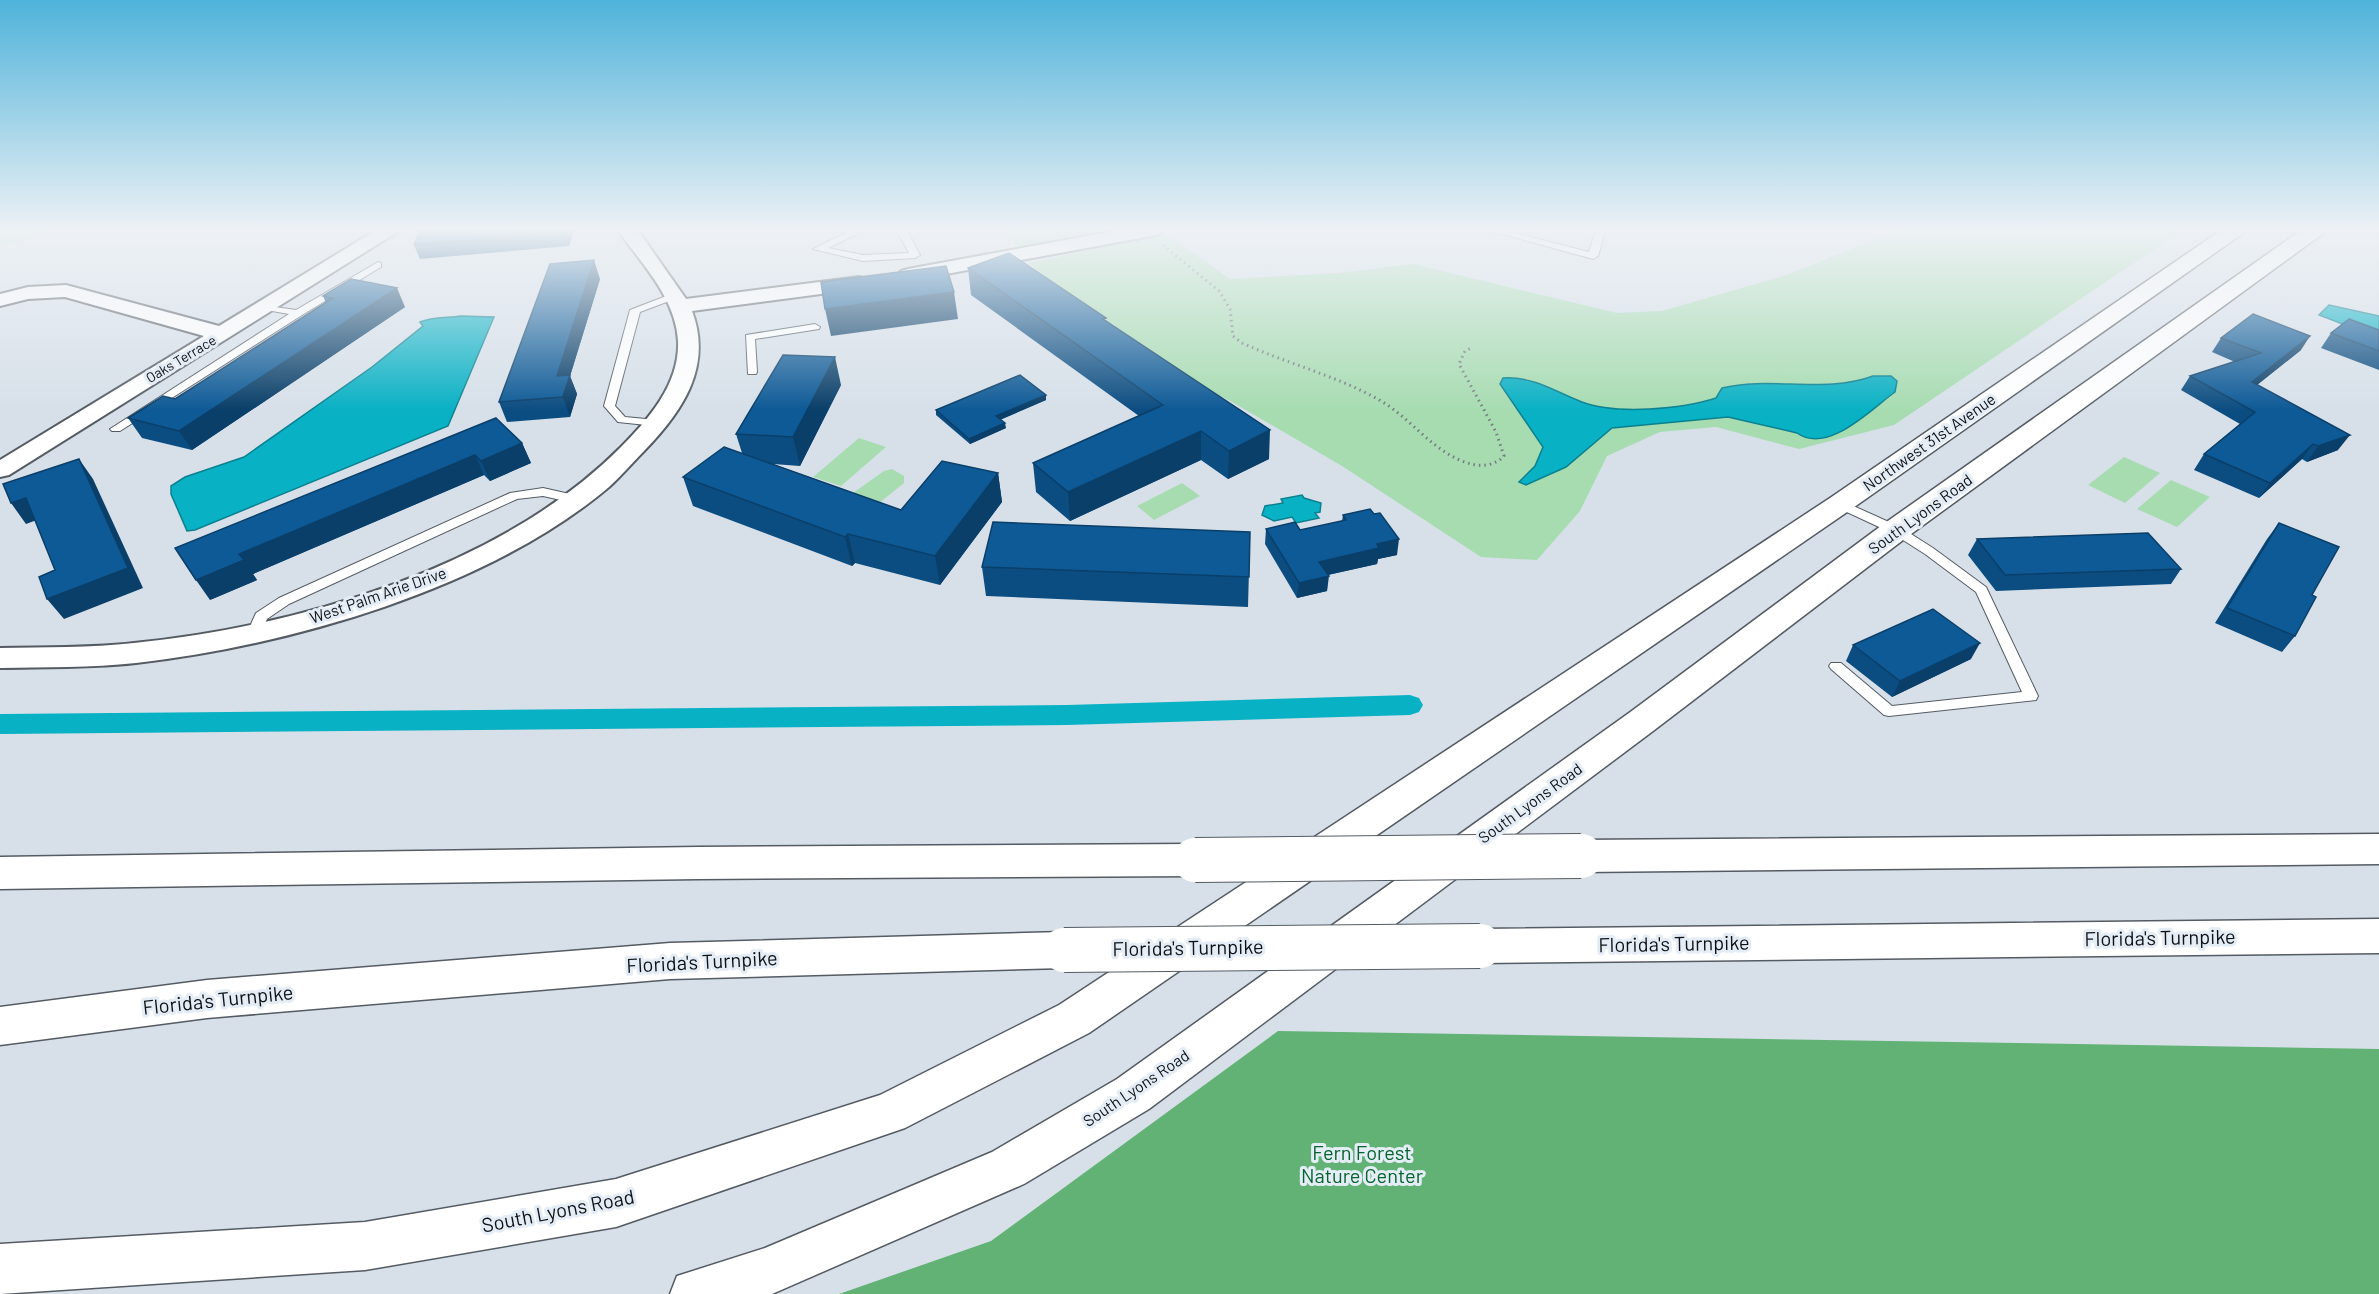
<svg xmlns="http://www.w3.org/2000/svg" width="2379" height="1294" viewBox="0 0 2379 1294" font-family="Barlow,sans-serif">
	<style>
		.green { fill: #a7dcb1 }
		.forest { fill: #62b275 }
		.water { fill: #09b1c4; stroke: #0b8190; stroke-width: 1.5 }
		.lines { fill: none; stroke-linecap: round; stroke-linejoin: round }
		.canal { fill: #09b1c4; fill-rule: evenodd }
		.service-casing { stroke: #545b63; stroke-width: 2 }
		.minor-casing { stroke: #545b63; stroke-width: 4 }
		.primary-casing { stroke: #545b63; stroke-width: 3 }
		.motorway-casing { stroke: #545b63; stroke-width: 3 }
		.path { stroke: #757b81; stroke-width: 3; stroke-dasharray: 1.5 4; stroke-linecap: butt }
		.service { fill: #fff; fill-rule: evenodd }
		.minor { fill: #fff; fill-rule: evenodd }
		.primary { fill: #fff; fill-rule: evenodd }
		.motorway { fill: #fff; fill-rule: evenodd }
		.motorway-bridge-casing { stroke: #545b63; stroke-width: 46; stroke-linecap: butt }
		.motorway-bridge { stroke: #fff; stroke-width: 44 }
		.wall { fill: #0c4d81 }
		.shaded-wall { fill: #0a3f69 }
		.building { fill: #0e5a96; stroke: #0a3f69; stroke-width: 1.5 }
		.labels { text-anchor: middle; stroke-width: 6; stroke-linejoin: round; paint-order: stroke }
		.far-street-label { font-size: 14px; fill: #0f1215; stroke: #e4edf6 }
		.street-label { font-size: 16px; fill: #0f1215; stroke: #e4edf6 }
		.near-street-label { font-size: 20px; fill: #0f1215; stroke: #e4edf6 }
		.near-park-label { font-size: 20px; fill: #03642c; stroke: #e4edf6 }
	</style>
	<rect width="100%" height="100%" fill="#d7e0e9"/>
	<path class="green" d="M0 229H55L0 247Z
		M1005 229H1122L1020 251Z
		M1902 229H2184L1894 425 1799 449 1716 427 1660 432 1607 456 1580 511 1537 560 1481 557 1342 466 1232 402 1122 345 1029 263 1166 234 1230 279 1339 273 1413 264 1617 313 1662 311 1787 275Z
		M859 438 886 447 841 486 813 477Z
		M2124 457 2160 473 2125 503 2088 485Z
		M892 469 904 476V483L878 504 853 493 884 471Z
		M2171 480 2210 497 2177 527 2137 509Z
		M1182 483 1200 496 1154 520 1137 506Z"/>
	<path class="forest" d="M1278 1031 2379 1049V1294H839L991 1241Z"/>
	<path class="water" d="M2329 305 2379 316V338L2319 315Z
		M461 316 494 317 448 426 195 530 187 531 171 494V486L185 477 244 457 372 367 423 326 420 322C432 317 447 318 461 316Z
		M1873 376H1891L1897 381 1895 392C1871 409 1828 455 1797 433L1728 417 1612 428 1566 467 1526 485 1519 482 1535 466 1543 447 1500 384 1503 378C1533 376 1556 392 1582 402 1616 415 1683 409 1716 398L1722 388C1771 376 1825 394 1873 376Z
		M1302 495 1304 498 1321 503 1320 512 1315 513 1319 518 1296 523 1292 517 1274 521 1262 515 1265 506 1283 503 1281 499Z"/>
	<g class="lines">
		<path class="canal" d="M1410 695 1419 698 1423 705 1419 712 1410 715 1067 725 0 734V714L1067 705Z"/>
		<defs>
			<path id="service" d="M854 229H867L828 248 863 255 909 253 896 229H906L920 255 915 258 863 261 813 249Z
				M1484 229H1500L1589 252 1596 229H1606L1598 256 1593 259Z
				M378 262 381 263V267L302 315 120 431H112L110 429 289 314 261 309V305L296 310Z
				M674 293 679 296 677 298 640 312 615 406 625 417 656 420 662 423 656 426 618 422 604 406 630 310Z
				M815 324 820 327 819 329 755 339 757 372 756 374H748L746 335Z
				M543 488 583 497 585 500 579 504 543 496 517 499 289 604 267 619 259 636 254 638 247 633 256 613 279 598 510 493Z
				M1840 500 1900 527 1933 548 1986 587 2038 696 2036 700 1889 716 1884 715 1831 669 1829 666 1831 663H1841L1892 706 2022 692 1976 592 1925 554 1892 533 1836 507 1834 504 1836 501Z"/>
			<path id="minor" d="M378 229H402L9 475 0 477V460L204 336 65 297 28 299 0 306V294L28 287 66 285 219 326Z
				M617 229H637L686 299 859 277 866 279 869 283 866 287 859 289 692 311C713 367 682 412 644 451 632 463 621 476 609 487 488 589 291 645 136 663 91 668 45 667 0 668V648C45 647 90 648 134 643 300 626 500 568 620 448 648 420 680 384 678 341 676 298 641 263 617 229Z
				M1125 229H1167L1157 235 908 281 901 279 898 275 901 271 908 269Z"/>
			<path id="primary" d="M2223 229H2249L1850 510 1089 1033 905 1128 616 1227 365 1270 0 1294V1244L365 1222 616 1179 880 1095 1059 1005 1830 498Z
				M2303 229H2329L1907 537 1653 731 1149 1109 1024 1184 772 1294H670L677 1276 765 1248 992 1152 1117 1079 1629 713 1885 523Z"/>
			<path id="motorway" d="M2379 834V864L1581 872 1567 867 1562 856 1567 845 1581 840Z
				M1195 844 1209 849 1214 860 1209 871 1195 876 698 879 0 889V857L698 847Z
				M2379 919V953L1480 963 1466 958 1460 946 1466 934 1480 929Z
				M1064 932 1078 938 1084 950 1078 962 1064 968 670 979 207 1018 0 1045V1007L207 980 670 943Z"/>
		</defs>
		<use href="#service" class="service-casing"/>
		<use href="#minor" class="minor-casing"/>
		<use href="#primary" class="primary-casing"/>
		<use href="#motorway" class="motorway-casing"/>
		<path class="path" d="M1163 245 1219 291 1230 309 1233 336 1242 343C1288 364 1338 376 1381 401 1410 418 1430 448 1462 461 1477 467 1492 468 1504 456L1496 432 1459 364 1465 351 1471 348"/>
		<use href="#service" class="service"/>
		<use href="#minor" class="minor"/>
		<use href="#primary" class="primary"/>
		<use href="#motorway" class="motorway"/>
		<defs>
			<path id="motorway-bridge" d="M1195 860 1581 856
				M1064 950 1480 946"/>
		</defs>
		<use href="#motorway-bridge" class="motorway-bridge-casing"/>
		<use href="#motorway-bridge" class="motorway-bridge"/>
	</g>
	<path class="wall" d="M574 229 569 246 420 259 414 245Z
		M968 268 1106 321 1269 459 1228 479 1201 460 1070 521 1036 492 1033 463 1139 416 971 295Z
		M600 279 570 376 577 394 570 417 507 422 499 402Z
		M323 296 405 307 192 450 142 438 128 418 175 399 326 303Z
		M2379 330V370L2321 348 2331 333Z
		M2221 338 2301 350 2257 385 2338 450 2307 462 2302 459 2259 498 2194 470 2204 454 2240 424 2181 390 2190 376 2235 362 2212 352Z
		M841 385 800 466 773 464 901 510 998 473 1002 502 940 585 855 563 852 566 693 506 683 477 742 453 736 434Z
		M1046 395V400L1000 420 1006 428 970 444 936 415V410Z
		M496 418 522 443 531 463 490 481 484 475 253 574 257 580 210 600Z
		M1343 515 1397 555 1378 559 1377 564 1328 575 1327 591 1297 598 1265 544 1266 529 1300 530 1342 521Z
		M2279 523 2312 595 2295 636 2282 652 2215 623 2267 539Z
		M1250 532 1248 607 986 596 982 567Z
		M1977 539 2181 569 2171 584 1996 591 1968 555Z
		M1853 645 1971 659 1892 697 1846 661Z"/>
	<path class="shaded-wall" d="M565 229H574L569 246 565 232Z
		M594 260 600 279 570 376 577 394 570 417 563 397 557 376Z
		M397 288 405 307 192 450 179 431Z
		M954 292 958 319 831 336 825 309Z
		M2310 336 2301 350 2242 397 2252 382Z
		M835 357 841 385 800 466 793 437Z
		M1046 395V400L997 421 996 416Z
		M1005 423 1006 428 970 444 969 439Z
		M1270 430 1269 459 1228 479 1229 451Z
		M1201 431V460L1070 521 1068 492Z
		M2350 435 2338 450 2307 462 2318 446Z
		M522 443 531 463 490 481 481 461Z
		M2313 444 2302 459 2259 498 2270 483Z
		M475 455 484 475 253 574 257 580 210 600 196 580 239 554Z
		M79 459 93 479 143 588 64 619 47 599 128 568Z
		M998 473 1002 502 940 585 935 556Z
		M26 498 42 518 26 524 11 503Z
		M848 534 855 563 852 566 845 537Z
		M1399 539 1397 555 1378 559 1377 564 1318 577 1319 562 1377 544Z
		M1329 576 1327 591 1297 598 1299 583Z
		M1980 643 1971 659 1892 697 1900 681Z"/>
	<path class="building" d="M421 229H565V232L414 245Z
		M1009 253 1106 318 1103 319 1270 430 1229 451 1201 431 1068 492 1033 463 1163 405 968 268Z
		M594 260 557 376 570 375 563 397 499 402 550 264Z
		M946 266 954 292 825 309 821 282Z
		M351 279 397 288 179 431 128 418 163 396 175 399 333 298 323 296Z
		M2253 314 2310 336 2252 382 2350 435 2318 446 2313 444 2270 483 2204 454 2255 412 2190 376 2261 353 2221 338Z
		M2349 319 2379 330V351L2331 333Z
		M783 355 835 357 793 437 736 434Z
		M1020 375 1046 395 996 416 1005 423 969 439 936 410Z
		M496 418 522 443 481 461 475 455 239 554 244 560 196 580 175 548Z
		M724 447 901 510 942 461 998 473 935 556 848 534 845 537 683 477Z
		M79 459 128 568 47 599 39 577 55 570 26 498 11 503 3 484Z
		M1370 509 1374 514 1380 513 1399 539 1377 544 1379 548 1319 562 1329 576 1299 583 1266 529 1295 522 1300 530 1346 520 1343 515Z
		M993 522 1250 532 1249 577 982 567Z
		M2279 523 2339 547 2312 595 2316 597 2295 636 2227 608Z
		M2148 533 2181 569 2005 575 1977 539Z
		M1933 609 1980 643 1900 681 1853 645Z"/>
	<linearGradient id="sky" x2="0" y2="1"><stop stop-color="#4fb3da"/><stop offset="0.56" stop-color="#edf1f5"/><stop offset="1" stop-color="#edf1f5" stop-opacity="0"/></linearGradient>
	<rect width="2379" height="410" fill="url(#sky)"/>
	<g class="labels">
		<g class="far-street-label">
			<text transform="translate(181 359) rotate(-31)" y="5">Oaks Terrace</text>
		</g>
		<g class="street-label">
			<text transform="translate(1929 442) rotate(-35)" y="6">Northwest 31st Avenue</text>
			<text transform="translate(1920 514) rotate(-36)" y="6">South Lyons Road</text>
			<text transform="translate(378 595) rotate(-19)" y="6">West Palm Arie Drive</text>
			<text transform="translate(1530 803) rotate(-36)" y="6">South Lyons Road</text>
			<text transform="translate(1136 1088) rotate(-34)" y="6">South Lyons Road</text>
		</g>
		<g class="near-street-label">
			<text transform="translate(2160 938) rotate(-1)" y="7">Florida's Turnpike</text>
			<text transform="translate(1674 944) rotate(-1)" y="7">Florida's Turnpike</text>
			<text transform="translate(1188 948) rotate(-1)" y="7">Florida's Turnpike</text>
			<text transform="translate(702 962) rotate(-3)" y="7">Florida's Turnpike</text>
			<text transform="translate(218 1000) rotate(-6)" y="7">Florida's Turnpike</text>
			<text transform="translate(558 1211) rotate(-11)" y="7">South Lyons Road</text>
		</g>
		<g class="near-park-label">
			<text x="1362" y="1160">Fern Forest<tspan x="1362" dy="23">Nature Center</tspan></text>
		</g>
	</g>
</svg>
